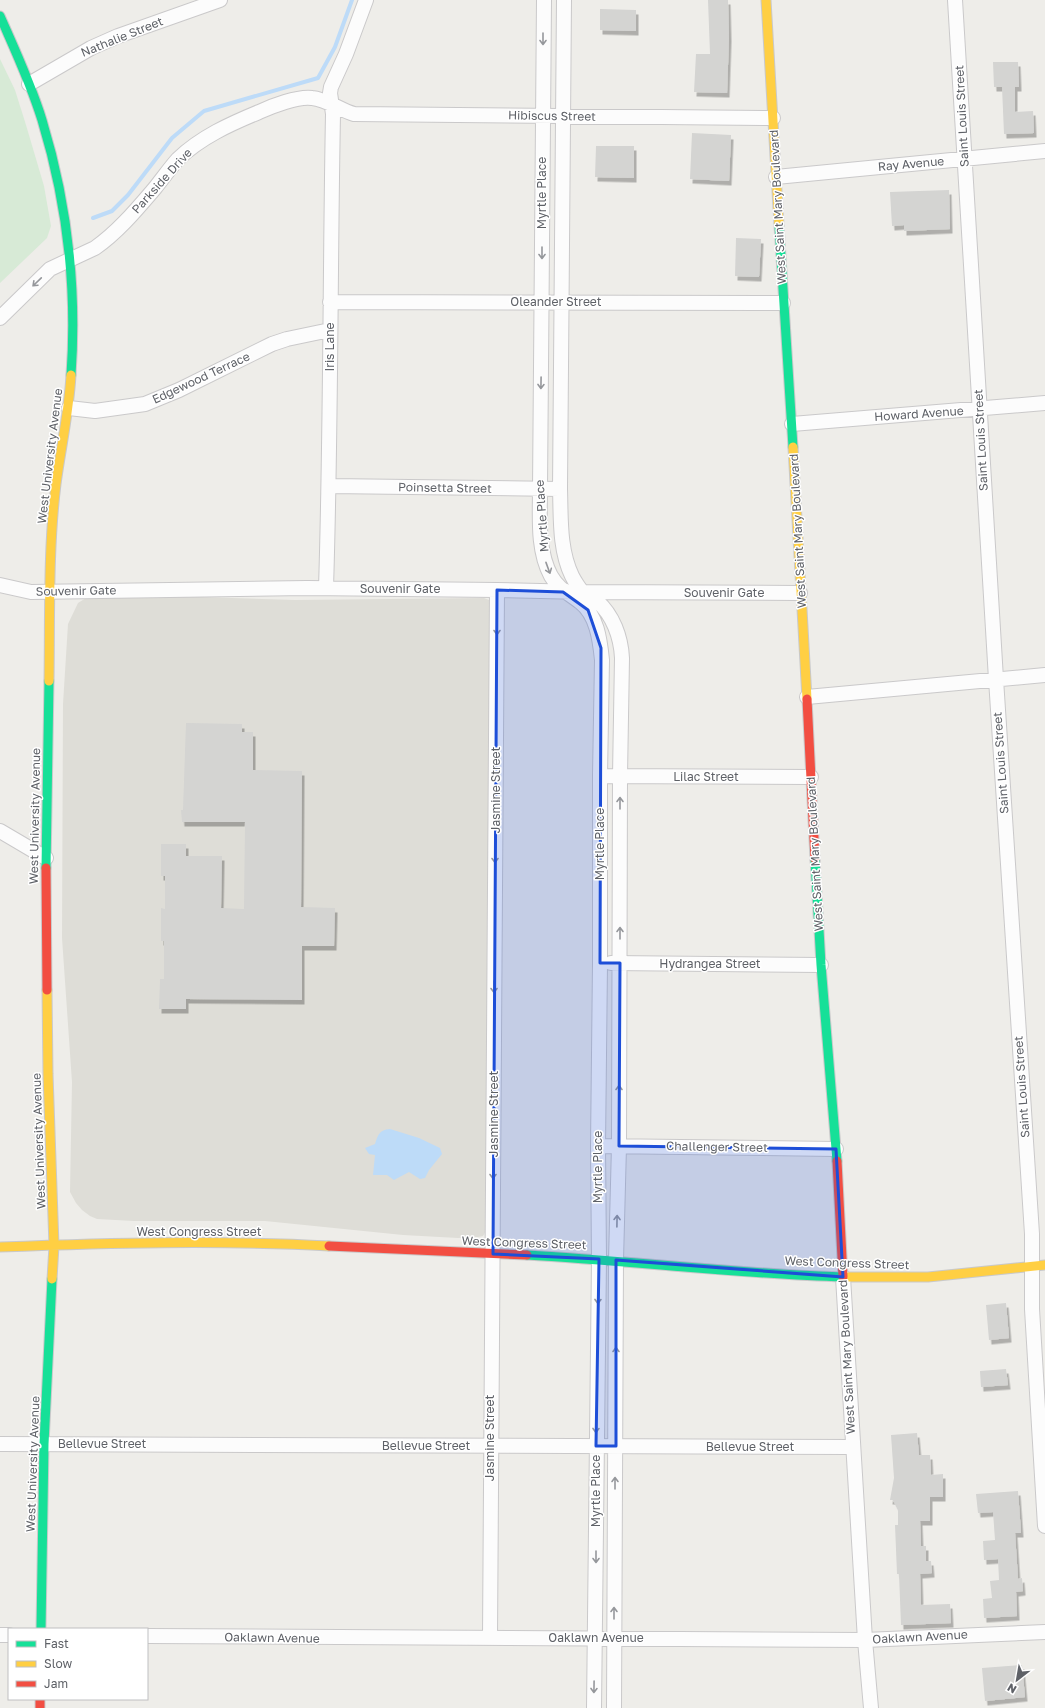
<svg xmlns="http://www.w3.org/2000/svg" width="1045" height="1708" viewBox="0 0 1045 1708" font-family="'Golos Text',sans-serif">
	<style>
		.education { fill: #deddd7 }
		.green { fill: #d7ead6 }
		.water { fill: #bddbf8 }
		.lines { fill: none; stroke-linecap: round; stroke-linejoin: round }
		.stream { stroke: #bddbf8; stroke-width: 4 }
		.building { fill: #d4d4d2; filter: url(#shadow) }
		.street-casing { stroke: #cac9ca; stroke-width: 16 }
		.fast-casing { stroke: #c9c9ca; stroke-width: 11 }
		.slow-casing { stroke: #c9c9ca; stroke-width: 11 }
		.jam-casing { stroke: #c9c9ca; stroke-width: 11 }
		.street { stroke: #fcfcfc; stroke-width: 14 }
		.fast { stroke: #16e098; stroke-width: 9 }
		.slow { stroke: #ffcf43; stroke-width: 9 }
		.jam { stroke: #f24e42; stroke-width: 9 }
		.oneway { stroke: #95979b }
		.marked { fill: #1d4ed8; fill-opacity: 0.2; stroke: #1d4ed8; stroke-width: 3; stroke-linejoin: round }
		.labels { text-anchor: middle; stroke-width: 3; stroke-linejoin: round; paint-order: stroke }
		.street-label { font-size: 12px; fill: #5e6167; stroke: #fff }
	</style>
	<defs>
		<filter id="shadow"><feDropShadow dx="2.5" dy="4.5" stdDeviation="0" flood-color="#0004"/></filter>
	</defs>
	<rect width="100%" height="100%" fill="#eeede9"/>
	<path class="education" d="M137 595 295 600 484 598 489 600 491 604 486 1231 483 1236 478 1237 458 1238 403 1235 265 1221H134L97 1219 90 1216 82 1210 76 1203 70 1192 72 1082 62 938 63 704 68 624 78 603 86 598Z"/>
	<path class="green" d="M0 59 15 90 26 125 44 186 51 226 47 238 0 283Z"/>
	<path class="water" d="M390 1129 419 1138 440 1148 442 1154 429 1170 425 1178 420 1179 409 1172 394 1180 387 1175H373L375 1155 369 1154 365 1148 375 1144C378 1135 379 1130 390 1129Z"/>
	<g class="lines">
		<path class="stream" d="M93 218 112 211 128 195 172 138 204 111 318 78 335 47 352 0"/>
	</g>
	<path class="building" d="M708 0H728L729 37 727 93 694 92 696 54H710Z
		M600 9 636 10V31L600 30Z
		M993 62H1018L1019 87H1015V112L1033 111 1034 133 1004 134 1002 87H994Z
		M692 133 731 135 729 181 690 179Z
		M596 146H634V178L595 177Z
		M949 190 950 229 904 231V225L892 226 890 192Z
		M736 238 761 239 759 277 735 276Z
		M186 723 242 724V732H253V770L302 771 301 907 335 908 334 946H302V1000L186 999V1009H159L160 979H164V941H161V908L165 909V876H161V844H186V856H222L221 908 244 909 245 822H182L181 810H183Z
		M1006 1303 1009 1338 989 1340 986 1305Z
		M1006 1369 1008 1385 981 1387 980 1371Z
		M917 1433 919 1455H930L931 1475 943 1474V1497H930V1521H920L921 1546H926V1561H931L932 1573 920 1574 921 1605 950 1604 951 1623 901 1625 899 1574H897L895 1525H898V1510L893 1500H890L894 1478 891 1435Z
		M1018 1491 1021 1533H1015L1018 1579 1022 1578 1023 1591 1016 1592 1017 1616 984 1618 983 1599 992 1598 990 1581 999 1580 998 1559 984 1560 983 1541 995 1540 993 1512 978 1513 976 1494Z
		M1022 1665 1025 1697 985 1701 982 1668Z"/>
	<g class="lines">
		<defs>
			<path id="street" d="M544 0 540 489C540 517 537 550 551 576 559 590 569 593 580 602 597 615 600 640 602 660L600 776V963L598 1146 599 1259 594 1708
				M564 0 560 489C561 517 559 549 572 576 574 580 580 590 584 593 589 596 593 597 597 601 613 615 621 637 622 658L620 776 619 1146 616 1260 614 1708
				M955 0 996 679 1032 1234V1309L1045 1526
				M29 84 91 48 118 36 220 0
				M776 177 1045 151
				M330 302 783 303
				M0 318 50 269 95 248C118 232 137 209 155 188 163 178 170 168 178 159 201 137 230 124 259 112 272 106 298 96 312 98 326 99 340 110 354 114L773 118
				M69 408 95 411 145 404 179 390 272 344 287 339 330 330
				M792 424 1045 403
				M329 486 560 489
				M0 585 31 592 307 588 497 590 584 592 800 593
				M326 588C331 430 330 272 333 114L330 93 331 87 346 54 366 0
				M807 697 1045 675
				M600 776 811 777
				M0 831 46 858
				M611 963 821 965
				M598 1146 836 1149
				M843 1277 865 1640 871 1708
				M0 1444 852 1447
				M0 1635H9
				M147 1636 865 1640 1045 1632
				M490 1638 497 590"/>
			<path id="fast" d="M0 16C15 50 31 84 42 120 67 202 77 290 71 375
				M779 225 793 447
				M815 859 821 965 837 1161
				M46 868 49 681
				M527 1255C633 1261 738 1274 844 1277
				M41 1629 44 1444 52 1279"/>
			<path id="slow" d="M766 0 779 225
				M793 447 807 699
				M49 681C50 616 48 549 56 484 61 447 69 412 71 375
				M47 990 48 1074 54 1246 52 1279
				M0 1247C109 1243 219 1240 329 1246
				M844 1277H928L1045 1265"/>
			<path id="jam" d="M807 699 815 859
				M46 868 47 990
				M837 1161 843 1277
				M329 1246 527 1255
				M40 1699V1708"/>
		</defs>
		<use href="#street" class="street-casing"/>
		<use href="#fast" class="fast-casing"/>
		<use href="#slow" class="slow-casing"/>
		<use href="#jam" class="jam-casing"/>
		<use href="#street" class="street"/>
		<use href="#fast" class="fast"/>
		<use href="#slow" class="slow"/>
		<use href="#jam" class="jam"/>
	</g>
	<defs><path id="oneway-shaft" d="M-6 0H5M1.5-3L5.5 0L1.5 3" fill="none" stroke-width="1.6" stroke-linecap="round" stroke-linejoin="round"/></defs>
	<g class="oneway">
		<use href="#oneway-shaft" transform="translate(543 39) rotate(90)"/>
		<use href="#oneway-shaft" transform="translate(542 253) rotate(90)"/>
		<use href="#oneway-shaft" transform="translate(37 282) rotate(136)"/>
		<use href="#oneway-shaft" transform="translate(541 383) rotate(91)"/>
		<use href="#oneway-shaft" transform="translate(548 568) rotate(70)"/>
		<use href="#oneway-shaft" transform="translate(497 629) rotate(90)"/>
		<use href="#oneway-shaft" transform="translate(620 803) rotate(-90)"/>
		<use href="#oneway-shaft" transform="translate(495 857) rotate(90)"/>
		<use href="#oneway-shaft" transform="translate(620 933) rotate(-90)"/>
		<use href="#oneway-shaft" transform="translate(494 987) rotate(90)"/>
		<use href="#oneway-shaft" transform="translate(619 1091) rotate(-90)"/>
		<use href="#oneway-shaft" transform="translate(493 1173) rotate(90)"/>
		<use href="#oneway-shaft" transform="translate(617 1221) rotate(-89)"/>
		<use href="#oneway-shaft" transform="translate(598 1298) rotate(91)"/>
		<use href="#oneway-shaft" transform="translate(616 1353) rotate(-90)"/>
		<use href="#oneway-shaft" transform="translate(596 1427) rotate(91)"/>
		<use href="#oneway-shaft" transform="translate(615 1483) rotate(-90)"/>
		<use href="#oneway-shaft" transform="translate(596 1557) rotate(90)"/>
		<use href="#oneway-shaft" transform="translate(614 1613) rotate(-90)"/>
		<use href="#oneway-shaft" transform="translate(594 1687) rotate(91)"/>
	</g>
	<path class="marked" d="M497 590 563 592 588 610 601 648 600 963H620L619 1146 836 1149 843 1277 616 1260V1446H596L599 1259 493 1254Z"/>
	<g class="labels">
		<g class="street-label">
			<text transform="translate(122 37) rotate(-22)" y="4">Nathalie Street</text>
			<text transform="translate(552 116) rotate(1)" y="4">Hibiscus Street</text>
			<text transform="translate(962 116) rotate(-93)" y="4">Saint Louis Street</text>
			<text transform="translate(911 164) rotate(-5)" y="4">Ray Avenue</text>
			<text transform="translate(162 181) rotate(-48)" y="4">Parkside Drive</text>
			<text transform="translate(542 193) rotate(-90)" y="4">Myrtle Place</text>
			<text transform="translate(778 207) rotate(-93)" y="4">West Saint Mary Boulevard</text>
			<text x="556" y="306">Oleander Street</text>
			<text transform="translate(330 347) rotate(-90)" y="4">Iris Lane</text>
			<text transform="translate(201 378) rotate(-25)" y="4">Edgewood Terrace</text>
			<text transform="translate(919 414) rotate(-4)" y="4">Howard Avenue</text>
			<text transform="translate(981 440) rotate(-93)" y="4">Saint Louis Street</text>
			<text transform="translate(50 456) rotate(-83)" y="4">West University Avenue</text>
			<text transform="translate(445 488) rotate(1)" y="4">Poinsetta Street</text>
			<text transform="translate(542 516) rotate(-94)" y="4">Myrtle Place</text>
			<text transform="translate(798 531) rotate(-93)" y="4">West Saint Mary Boulevard</text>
			<text x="400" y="593">Souvenir Gate</text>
			<text transform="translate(76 591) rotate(-1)" y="4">Souvenir Gate</text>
			<text x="724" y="597">Souvenir Gate</text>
			<text transform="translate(1001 763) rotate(-94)" y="4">Saint Louis Street</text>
			<text x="706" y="781">Lilac Street</text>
			<text transform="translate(496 790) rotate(-90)" y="4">Jasmine Street</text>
			<text transform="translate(35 816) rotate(-89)" y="4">West University Avenue</text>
			<text transform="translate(600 844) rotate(-90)" y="4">Myrtle Place</text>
			<text transform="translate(815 854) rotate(-93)" y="4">West Saint Mary Boulevard</text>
			<text x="710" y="968">Hydrangea Street</text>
			<text transform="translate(1022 1087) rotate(-94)" y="4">Saint Louis Street</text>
			<text transform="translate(494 1114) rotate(-90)" y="4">Jasmine Street</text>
			<text transform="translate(39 1141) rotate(-92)" y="4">West University Avenue</text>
			<text transform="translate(717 1147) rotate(1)" y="4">Challenger Street</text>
			<text transform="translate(598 1167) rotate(-90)" y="4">Myrtle Place</text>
			<text x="199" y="1236">West Congress Street</text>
			<text transform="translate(524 1243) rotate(2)" y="4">West Congress Street</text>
			<text transform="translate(847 1263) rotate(2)" y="4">West Congress Street</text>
			<text transform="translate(847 1357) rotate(-93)" y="4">West Saint Mary Boulevard</text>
			<text transform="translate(490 1438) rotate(-90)" y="4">Jasmine Street</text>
			<text x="102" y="1448">Bellevue Street</text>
			<text x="426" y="1450">Bellevue Street</text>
			<text x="750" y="1451">Bellevue Street</text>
			<text transform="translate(33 1464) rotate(-88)" y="4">West University Avenue</text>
			<text transform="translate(596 1491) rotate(-90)" y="4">Myrtle Place</text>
			<text transform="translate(920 1637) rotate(-3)" y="4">Oaklawn Avenue</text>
			<text transform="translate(272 1638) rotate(1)" y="4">Oaklawn Avenue</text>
			<text x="596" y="1642">Oaklawn Avenue</text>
		</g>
	</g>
	<rect x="8" y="1628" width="140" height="72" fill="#ffffff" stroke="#bfc0c2"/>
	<rect x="16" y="1641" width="20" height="6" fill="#16e098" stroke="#bfc0c2"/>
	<text x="44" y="1648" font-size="12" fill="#5e6167">Fast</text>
	<rect x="16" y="1661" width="20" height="6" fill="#ffcf43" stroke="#bfc0c2"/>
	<text x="44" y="1668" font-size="12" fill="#5e6167">Slow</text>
	<rect x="16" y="1681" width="20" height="6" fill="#f24e42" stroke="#bfc0c2"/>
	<text x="44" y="1688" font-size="12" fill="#5e6167">Jam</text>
	<g transform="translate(1017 1680) rotate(211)" stroke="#ffffff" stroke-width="3" paint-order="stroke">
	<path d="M0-3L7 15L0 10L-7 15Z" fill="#5e6167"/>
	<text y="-6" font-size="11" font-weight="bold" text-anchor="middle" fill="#5e6167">N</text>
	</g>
</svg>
